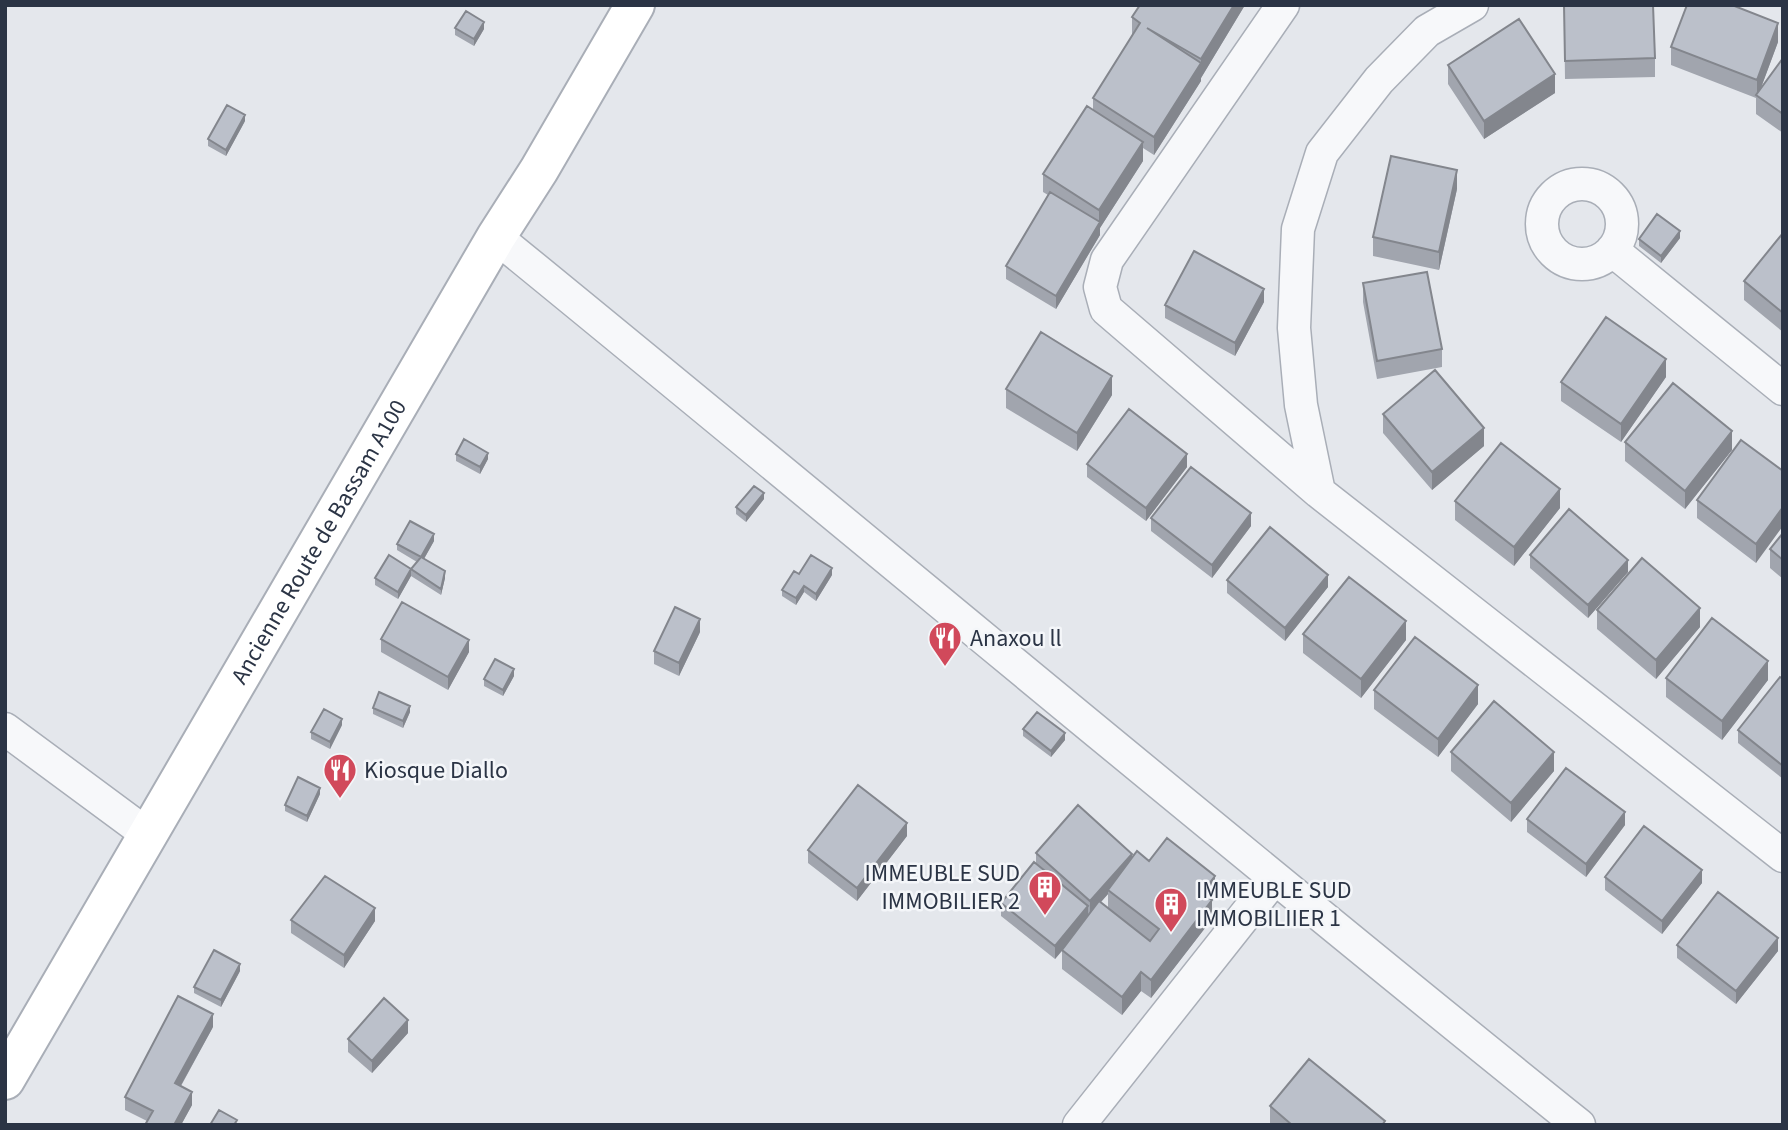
<svg xmlns="http://www.w3.org/2000/svg" width="1788" height="1130" viewBox="0 0 1788 1130" font-family="'Source Sans 3',sans-serif">
	<style>
		.lines { fill: none; stroke-linecap: round; stroke-linejoin: round }
		.minor-casing { stroke: #a9aeb7; stroke-width: 35 }
		.secondary-casing { stroke: #a9aeb7; stroke-width: 42 }
		.minor { stroke: #f7f8fa; stroke-width: 32 }
		.secondary { stroke: #fff; stroke-width: 38 }
		.wall { fill: #a1a5ae; fill-rule: evenodd }
		.shaded-wall { fill: #83868d }
		.building { fill: #bbc0ca; stroke: #83868d; stroke-width: 2 }
		.labels { text-anchor: middle; stroke-width: 5; stroke-linejoin: round; paint-order: stroke }
		.street-label { font-size: 24px; fill: #2b3445; stroke: #f4f6f9 }
		.poi-label { font-size: 24px; fill: #2b3445; stroke: #f4f6f9; text-anchor: start }
	</style>
	<rect width="100%" height="100%" fill="#e4e7ec"/>
	<g class="lines">
		<defs>
			<path id="minor" d="M1283 5 1107 260 1100 287 1106 309 1319 492 1783 856
				M1542 224a40 40 0 1 1 80 0a40 40 0 1 1-80 0Z
				M496 237C858 532 1215 833 1579 1125
				M1612 250 1783 389
				M1319 492 1301 405 1294 328 1298 229 1322 153 1379 80 1427 31 1472 5
				M5 729 147 834
				M1079 1125 1273 880"/>
			<g id="secondary">
				<path id="s1" d="M5 1080 496 237 539 170 635 5"/>
			</g>
		</defs>
		<use href="#minor" class="minor-casing"/>
		<use href="#secondary" class="secondary-casing"/>
		<use href="#minor" class="minor"/>
		<use href="#secondary" class="secondary"/>
	</g>
	<path class="wall" d="M1245 5 1201 78V81L1154 155 1143 148V161L1100 228V235L1056 309 1006 279V266L1048 195 1043 192V174L1093 110V98L1132 36V17Z
		M1564 5 1655 58V77L1565 79Z
		M455 28 484 29 474 46 455 35Z
		M1778 42 1760 90 1783 58V133L1756 114V98L1671 65V47Z
		M1448 65 1555 93 1484 139 1448 84Z
		M245 121 226 156 208 146V139Z
		M1457 189 1439 270 1373 256V237Z
		M1783 233V332L1744 300V281Z
		M1680 238 1661 263 1639 246V239Z
		M1363 283 1442 349V367L1377 379 1363 302Z
		M1264 302 1235 356 1165 318V305Z
		M1666 377 1621 442 1561 401V382Z
		M1006 389 1112 395 1077 451 1006 408Z
		M1383 414 1484 446 1432 490 1383 433Z
		M1625 442 1732 450 1685 509 1625 461Z
		M456 454 488 459 480 474 456 461Z
		M1087 464 1187 467 1146 521 1087 477Z
		M1783 471 1756 563 1697 518V500Z
		M764 499 746 522 736 514V507Z
		M1455 501 1560 508 1514 566 1455 520Z
		M1151 518 1251 526 1212 578 1151 531Z
		M1783 533V579L1770 568V549Z
		M434 541 424 559 445 578 441 595 411 576V569L417 562 397 550V544Z
		M1530 555 1628 572 1588 618 1530 568Z
		M832 575 816 601 804 592 796 605 782 596V590Z
		M411 576 398 599 375 585V578Z
		M1227 580 1328 587 1285 641 1227 593Z
		M1597 610 1700 627 1656 679 1597 629Z
		M700 632 679 676 654 664V651Z
		M1303 634 1406 640 1361 698 1303 653Z
		M381 639 469 652 448 690 381 652Z
		M514 676 503 696 484 686V679Z
		M1666 678 1768 680 1722 740 1666 697Z
		M1783 679V779L1738 743V730Z
		M1374 690 1478 704 1438 757 1374 709Z
		M373 708 410 712 403 728 373 714Z
		M342 725 330 749 311 739V732Z
		M1023 729 1065 740 1051 757 1023 736Z
		M1451 752 1554 771 1511 822 1451 771Z
		M320 794 307 822 285 811V805Z
		M1527 819 1625 825 1586 877 1527 832Z
		M907 836 857 901 808 863V850Z
		M1036 853 1132 858 1149 861 1215 894 1211 900 1212 919 1151 998 1141 991 1122 1015 1062 969V951L1055 959 1001 916V903L1036 863ZM1108 894V908L1101 902Z
		M1605 877 1702 883 1662 934 1605 890Z
		M291 920 375 921 344 968 291 933Z
		M1677 945 1778 951 1736 1004 1677 958Z
		M240 971 221 1007 194 993V987Z
		M213 1027 181 1086 192 1105 181 1125H145L147 1121 125 1110V1097Z
		M408 1033 372 1073 348 1052V1039Z
		M1270 1106 1385 1125H1270Z"/>
	<path class="shaded-wall" d="M1234 5H1245L1201 78V81L1154 155V137L1201 63V59Z
		M484 22V29L474 46V39Z
		M1778 23V42L1758 96 1757 95V80Z
		M1555 74V93L1484 139V121Z
		M245 115V121L226 156V150Z
		M1143 142V161L1100 228V235L1056 309V296L1099 222V210Z
		M1457 170V189L1439 270V252Z
		M1680 231V238L1661 263V256Z
		M1264 289V302L1235 356V343Z
		M1666 359V377L1621 442V424Z
		M1112 376V395L1077 451V433Z
		M1484 428V446L1432 490V472Z
		M1732 431V450L1685 509V491Z
		M488 453V459L480 474V467Z
		M1187 454V467L1146 521V508Z
		M1560 489V508L1514 566V547Z
		M764 493V499L746 522V515Z
		M1783 507V526L1756 563V544Z
		M1251 513V526L1212 578V565Z
		M434 534V541L421 564V557Z
		M1628 560V572L1588 618V605Z
		M832 568V575L816 601V594Z
		M411 569V576L398 599V592Z
		M445 571V578L441 595V589Z
		M1328 575V587L1285 641V628Z
		M804 586V592L796 605V598Z
		M1700 608V627L1656 679V660Z
		M700 619V632L679 676V663Z
		M1406 621V640L1361 698V679Z
		M469 640V652L448 690V677Z
		M1768 661V680L1722 740V721Z
		M514 669V676L503 696V690Z
		M1478 685V704L1438 757V739Z
		M410 706V712L403 728V721Z
		M342 719V725L330 749V742Z
		M1065 733V740L1051 757V751Z
		M1554 752V771L1511 822V803Z
		M320 788V794L307 822V816Z
		M1625 812V825L1586 877V864Z
		M907 823V836L857 901V888Z
		M1132 854V866L1108 890V894L1090 914V901Z
		M1702 870V883L1662 934V921Z
		M1215 876V894L1202 912V893Z
		M1212 900V919L1151 998V980Z
		M1088 906V919L1055 959V946Z
		M375 908V921L344 968V955Z
		M1778 938V951L1736 1004V991Z
		M240 964V971L221 1007V1000Z
		M1141 972V991L1122 1015V997Z
		M213 1014V1027L175 1096V1083Z
		M408 1020V1033L372 1073V1061Z
		M192 1092V1105L181 1125H174Z"/>
	<path class="building" d="M1140 5H1234L1201 59 1147 28 1201 63 1154 137 1093 98 1140 23 1132 17Z
		M1564 5H1653L1655 58 1565 61Z
		M1687 5H1732L1778 23 1757 80 1671 47Z
		M466 11 484 22 474 39 455 28Z
		M1519 19 1555 74 1484 121 1448 65Z
		M1783 58V114L1756 95Z
		M227 105 245 115 226 150 208 139Z
		M1087 106 1143 142 1099 210 1043 174Z
		M1391 156 1457 170 1439 252 1373 237Z
		M1050 192 1100 222 1056 296 1006 266Z
		M1657 214 1680 231 1661 256 1639 239Z
		M1783 233V313L1744 281Z
		M1194 251 1264 289 1235 343 1165 305Z
		M1427 272 1442 349 1377 361 1363 283Z
		M1606 317 1666 359 1621 424 1561 382Z
		M1041 332 1112 376 1077 433 1006 389Z
		M1435 370 1484 428 1432 472 1383 414Z
		M1673 383 1732 431 1685 491 1625 442Z
		M1129 409 1187 454 1146 508 1087 464Z
		M464 439 488 453 480 467 456 454Z
		M1741 440 1783 471V507L1756 544 1697 500Z
		M1501 443 1560 489 1514 547 1455 501Z
		M1191 467 1251 513 1212 565 1151 518Z
		M754 486 764 493 746 515 736 507Z
		M1569 509 1628 560 1588 605 1530 555Z
		M410 521 434 534 421 557 397 544Z
		M1270 527 1328 575 1285 628 1227 580Z
		M1783 533V560L1770 549Z
		M389 555 411 569 398 592 375 578Z
		M811 555 832 568 816 594 804 586 796 598 782 590 794 571 799 574Z
		M421 557 445 571 441 589 411 569Z
		M1642 558 1700 608 1656 660 1597 610Z
		M1349 577 1406 621 1361 679 1303 634Z
		M402 602 469 640 448 677 381 639Z
		M675 607 700 619 679 663 654 651Z
		M1712 618 1768 661 1722 721 1666 678Z
		M1415 637 1478 685 1438 739 1374 690Z
		M495 659 514 669 503 690 484 679Z
		M1780 677 1783 679V766L1738 730Z
		M379 692 410 706 403 721 373 708Z
		M1494 701 1554 752 1511 803 1451 752Z
		M324 709 342 719 330 742 311 732Z
		M1037 712 1065 733 1051 751 1023 729Z
		M1566 768 1625 812 1586 864 1527 819Z
		M298 777 320 788 307 816 285 805Z
		M858 785 907 823 857 888 808 850Z
		M1078 805 1132 854 1090 901 1036 853Z
		M1644 826 1702 870 1662 921 1605 877Z
		M1167 838 1215 876 1202 893 1212 900 1151 980 1141 972 1122 997 1062 950 1099 901 1150 941 1159 929 1108 890 1137 851 1149 861Z
		M1034 862 1088 906 1055 946 1001 903Z
		M325 876 375 908 344 955 291 920Z
		M1718 892 1778 938 1736 991 1677 945Z
		M214 950 240 964 221 1000 194 987Z
		M178 996 213 1014 175 1083 192 1092 174 1125H145L153 1111 125 1097Z
		M384 998 408 1020 372 1061 348 1039Z
		M1309 1059 1385 1121 1382 1125H1292L1270 1106Z
		M219 1110 237 1120 234 1125H210Z"/>
	<defs>
		<symbol id="restaurant-pin" viewBox="-11 -11 22 30"><path d="M0 17L-7.5 6A9.5 9.5 0 1 1 7.5 6Z" fill="#d1495b" stroke="#f4f6f9"/><path d="M-5-6h1v4h1v-4h1v4h1v-4h1v5L-1.5 .5V6h-2V.5L-5-1ZM5-6V6H3V1.5H1.5Q1.5-4 5-6Z" fill="#fff"/></symbol>
		<symbol id="building-pin" viewBox="-11 -11 22 30"><path d="M0 17L-7.5 6A9.5 9.5 0 1 1 7.5 6Z" fill="#d1495b" stroke="#f4f6f9"/><path d="M-4-6H4V6H1V3H-1V6H-4ZM-2.5-4.3h1.7v1.8h-1.7ZM.8-4.3h1.7v1.8H.8ZM-2.5-1h1.7V.8h-1.7ZM.8-1h1.7V.8H.8Z" fill="#fff"/></symbol>
	</defs>
	<g fill-rule="evenodd">
		<use href="#restaurant-pin" x="926" y="619" width="38" height="52"/>
		<use href="#restaurant-pin" x="321" y="751" width="38" height="52"/>
		<use href="#building-pin" x="1026" y="868" width="38" height="52"/>
		<use href="#building-pin" x="1152" y="885" width="38" height="52"/>
	</g>
	<g class="labels">
		<g class="street-label">
			<text dy="8" stroke="none"><textPath href="#s1" startOffset="623">Ancienne Route de Bassam A100</textPath></text>
		</g>
		<g class="poi-label">
			<text x="970" y="646">Anaxou ll</text>
			<text x="364" y="778">Kiosque Diallo</text>
			<text x="1020" y="881" text-anchor="end">IMMEUBLE SUD<tspan x="1020" dy="28">IMMOBILIER 2</tspan></text>
			<text x="1196" y="898">IMMEUBLE SUD<tspan x="1196" dy="28">IMMOBILIIER 1</tspan></text>
		</g>
	</g>
	<rect width="1788" height="1130" fill="none" stroke="#2b3445" stroke-width="14"/>
</svg>
